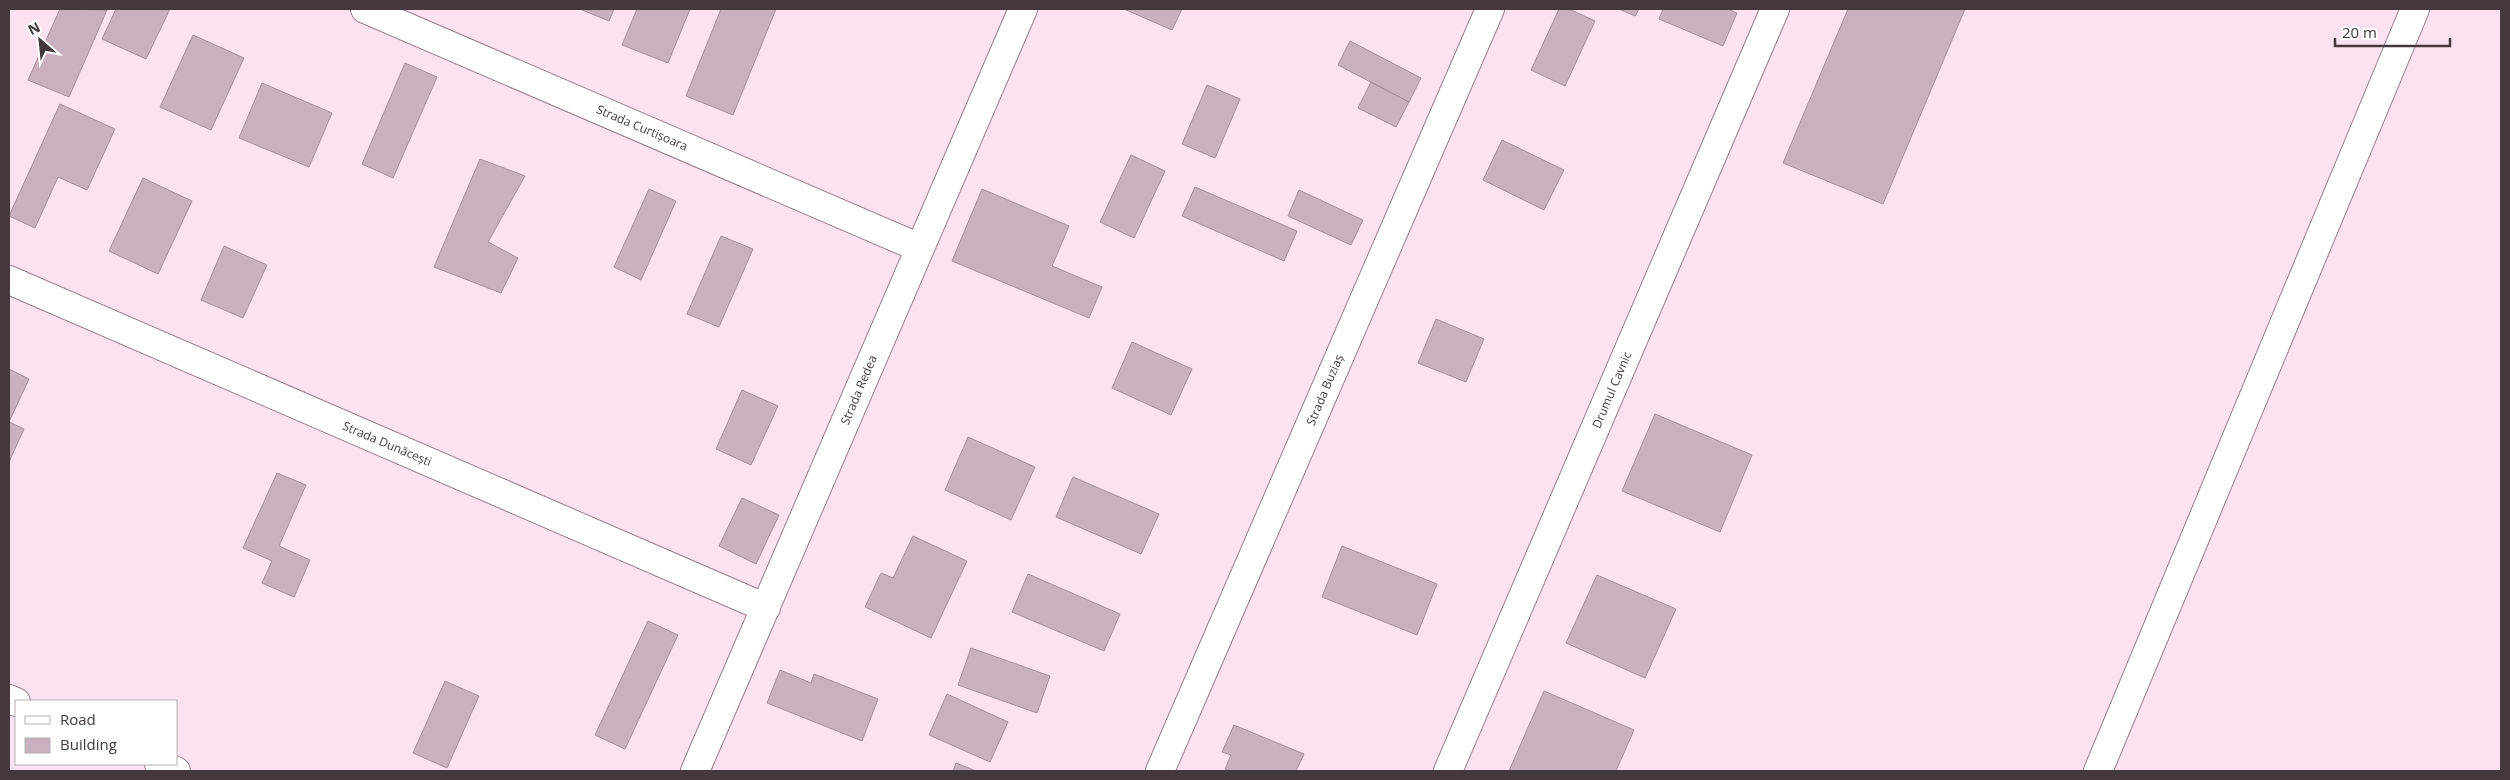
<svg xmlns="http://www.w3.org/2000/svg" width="2510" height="780" viewBox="0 0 2510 780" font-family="'Open Sans',sans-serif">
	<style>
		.building { fill: #c8b0be; stroke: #a68e9c }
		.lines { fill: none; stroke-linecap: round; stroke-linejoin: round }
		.street-casing { stroke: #967f8c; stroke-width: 30 }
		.street { stroke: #fff; stroke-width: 28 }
		.labels { text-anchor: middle; stroke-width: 5; stroke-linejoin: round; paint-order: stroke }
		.street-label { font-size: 12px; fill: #42383e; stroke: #fff }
	</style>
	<rect width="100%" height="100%" fill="#fce2f1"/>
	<path class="building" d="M60 9 107 10 69 97 28 80Z
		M116 9H170L146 59 102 39Z
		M580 9H614L609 21Z
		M637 9H690L668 63 622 45Z
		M721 9H776L733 115 686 96Z
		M1124 9H1182L1172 30Z
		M1559 9H1569L1595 21 1565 86 1531 70Z
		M1619 9H1639L1635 16Z
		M1663 9H1728L1737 13 1723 46 1659 19Z
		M1848 9H1965L1883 204 1783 163Z
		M193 35 244 58 211 130 160 107Z
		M1350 41 1421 78 1409 102 1338 65Z
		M405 63 437 77 393 178 362 164Z
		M1371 82 1409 102 1396 127 1358 108Z
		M262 83 332 113 309 167 239 138Z
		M1207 85 1240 99 1215 158 1182 144Z
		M60 104 115 129 87 190 58 177 35 228 9 216Z
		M1502 140 1564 170 1544 210 1483 180Z
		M1131 155 1165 171 1134 238 1100 222Z
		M480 159 525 176 488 242 518 258 501 293 434 267Z
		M143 178 192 201 158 274 109 251Z
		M1195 187 1297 231 1284 261 1182 216Z
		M649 189 676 201 641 280 614 267Z
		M982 189 1069 226 1052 266 1102 287 1089 318 952 261Z
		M1299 190 1363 220 1351 245 1288 216Z
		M721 236 753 249 719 327 687 314Z
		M224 246 267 265 243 318 201 300Z
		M1436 319 1484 339 1466 382 1418 363Z
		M1132 342 1192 369 1171 415 1112 388Z
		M9 369 29 379 9 422 24 429 9 462Z
		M742 390 778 406 751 465 716 449Z
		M1655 414 1752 455 1720 532 1622 491Z
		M968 437 1035 467 1011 520 945 490Z
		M277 473 306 485 279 546 310 560 294 597 262 583 272 561 243 548Z
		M1073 477 1159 514 1141 554 1056 517Z
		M742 498 779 515 756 564 719 546Z
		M913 536 967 561 931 638 865 607 881 573 893 578Z
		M1342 546 1437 584 1417 635 1322 597Z
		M1028 574 1120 614 1104 651 1012 612Z
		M1597 575 1676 609 1645 678 1566 643Z
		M648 621 678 635 625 749 595 735Z
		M971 648 1050 676 1037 713 958 685Z
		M780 670 811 683 814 674 878 699 862 741 767 703Z
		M445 681 479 696 447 768 413 753Z
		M1544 691 1634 730 1616 771H1509Z
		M947 694 1008 722 990 762 929 735Z
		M1234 725 1304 754 1296 771H1230L1225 769 1231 755 1222 752Z
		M956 763 976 771H953Z"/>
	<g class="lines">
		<defs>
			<path id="street" d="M365 9 920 248
				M9 280 766 608
				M9 699 16 702
				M159 764 176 771
				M695 771 1023 9
				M1160 771 1490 9
				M1448 771 1775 9
				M2098 771 2415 9"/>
		</defs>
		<use href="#street" class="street-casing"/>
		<use href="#street" class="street"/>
	</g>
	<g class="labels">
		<g class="street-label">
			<text transform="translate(642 128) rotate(23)" y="4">Strada Curtișoara</text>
			<text transform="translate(859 390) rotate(-67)" y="4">Strada Redea</text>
			<text transform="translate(1325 390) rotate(-67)" y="4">Strada Buziaș</text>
			<text transform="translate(1612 390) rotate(-67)" y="4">Drumul Cavnic</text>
			<text transform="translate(387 444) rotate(23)" y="4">Strada Dunăcești</text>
		</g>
	</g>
	<rect width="2510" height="780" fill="none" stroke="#42383e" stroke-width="20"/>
	<rect x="15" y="700" width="162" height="65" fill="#ffffff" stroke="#b3afb2"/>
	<rect x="25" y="716" width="25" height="8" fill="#ffffff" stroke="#b3afb2"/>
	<text x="60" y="725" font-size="15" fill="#42383e">Road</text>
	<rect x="25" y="738" width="25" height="15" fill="#c8b0be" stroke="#b3afb2"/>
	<text x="60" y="750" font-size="15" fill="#42383e">Building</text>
	<g transform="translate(40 40) rotate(333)" stroke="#ffffff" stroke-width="4" paint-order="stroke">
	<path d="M0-4L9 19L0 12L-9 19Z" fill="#42383e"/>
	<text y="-8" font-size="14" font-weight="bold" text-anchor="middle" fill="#42383e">N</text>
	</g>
	<path d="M2335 38v8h115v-8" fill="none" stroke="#42383e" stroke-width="2.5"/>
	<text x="2342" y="38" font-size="15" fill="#42383e" stroke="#ffffff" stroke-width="4" paint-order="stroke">20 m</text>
</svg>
